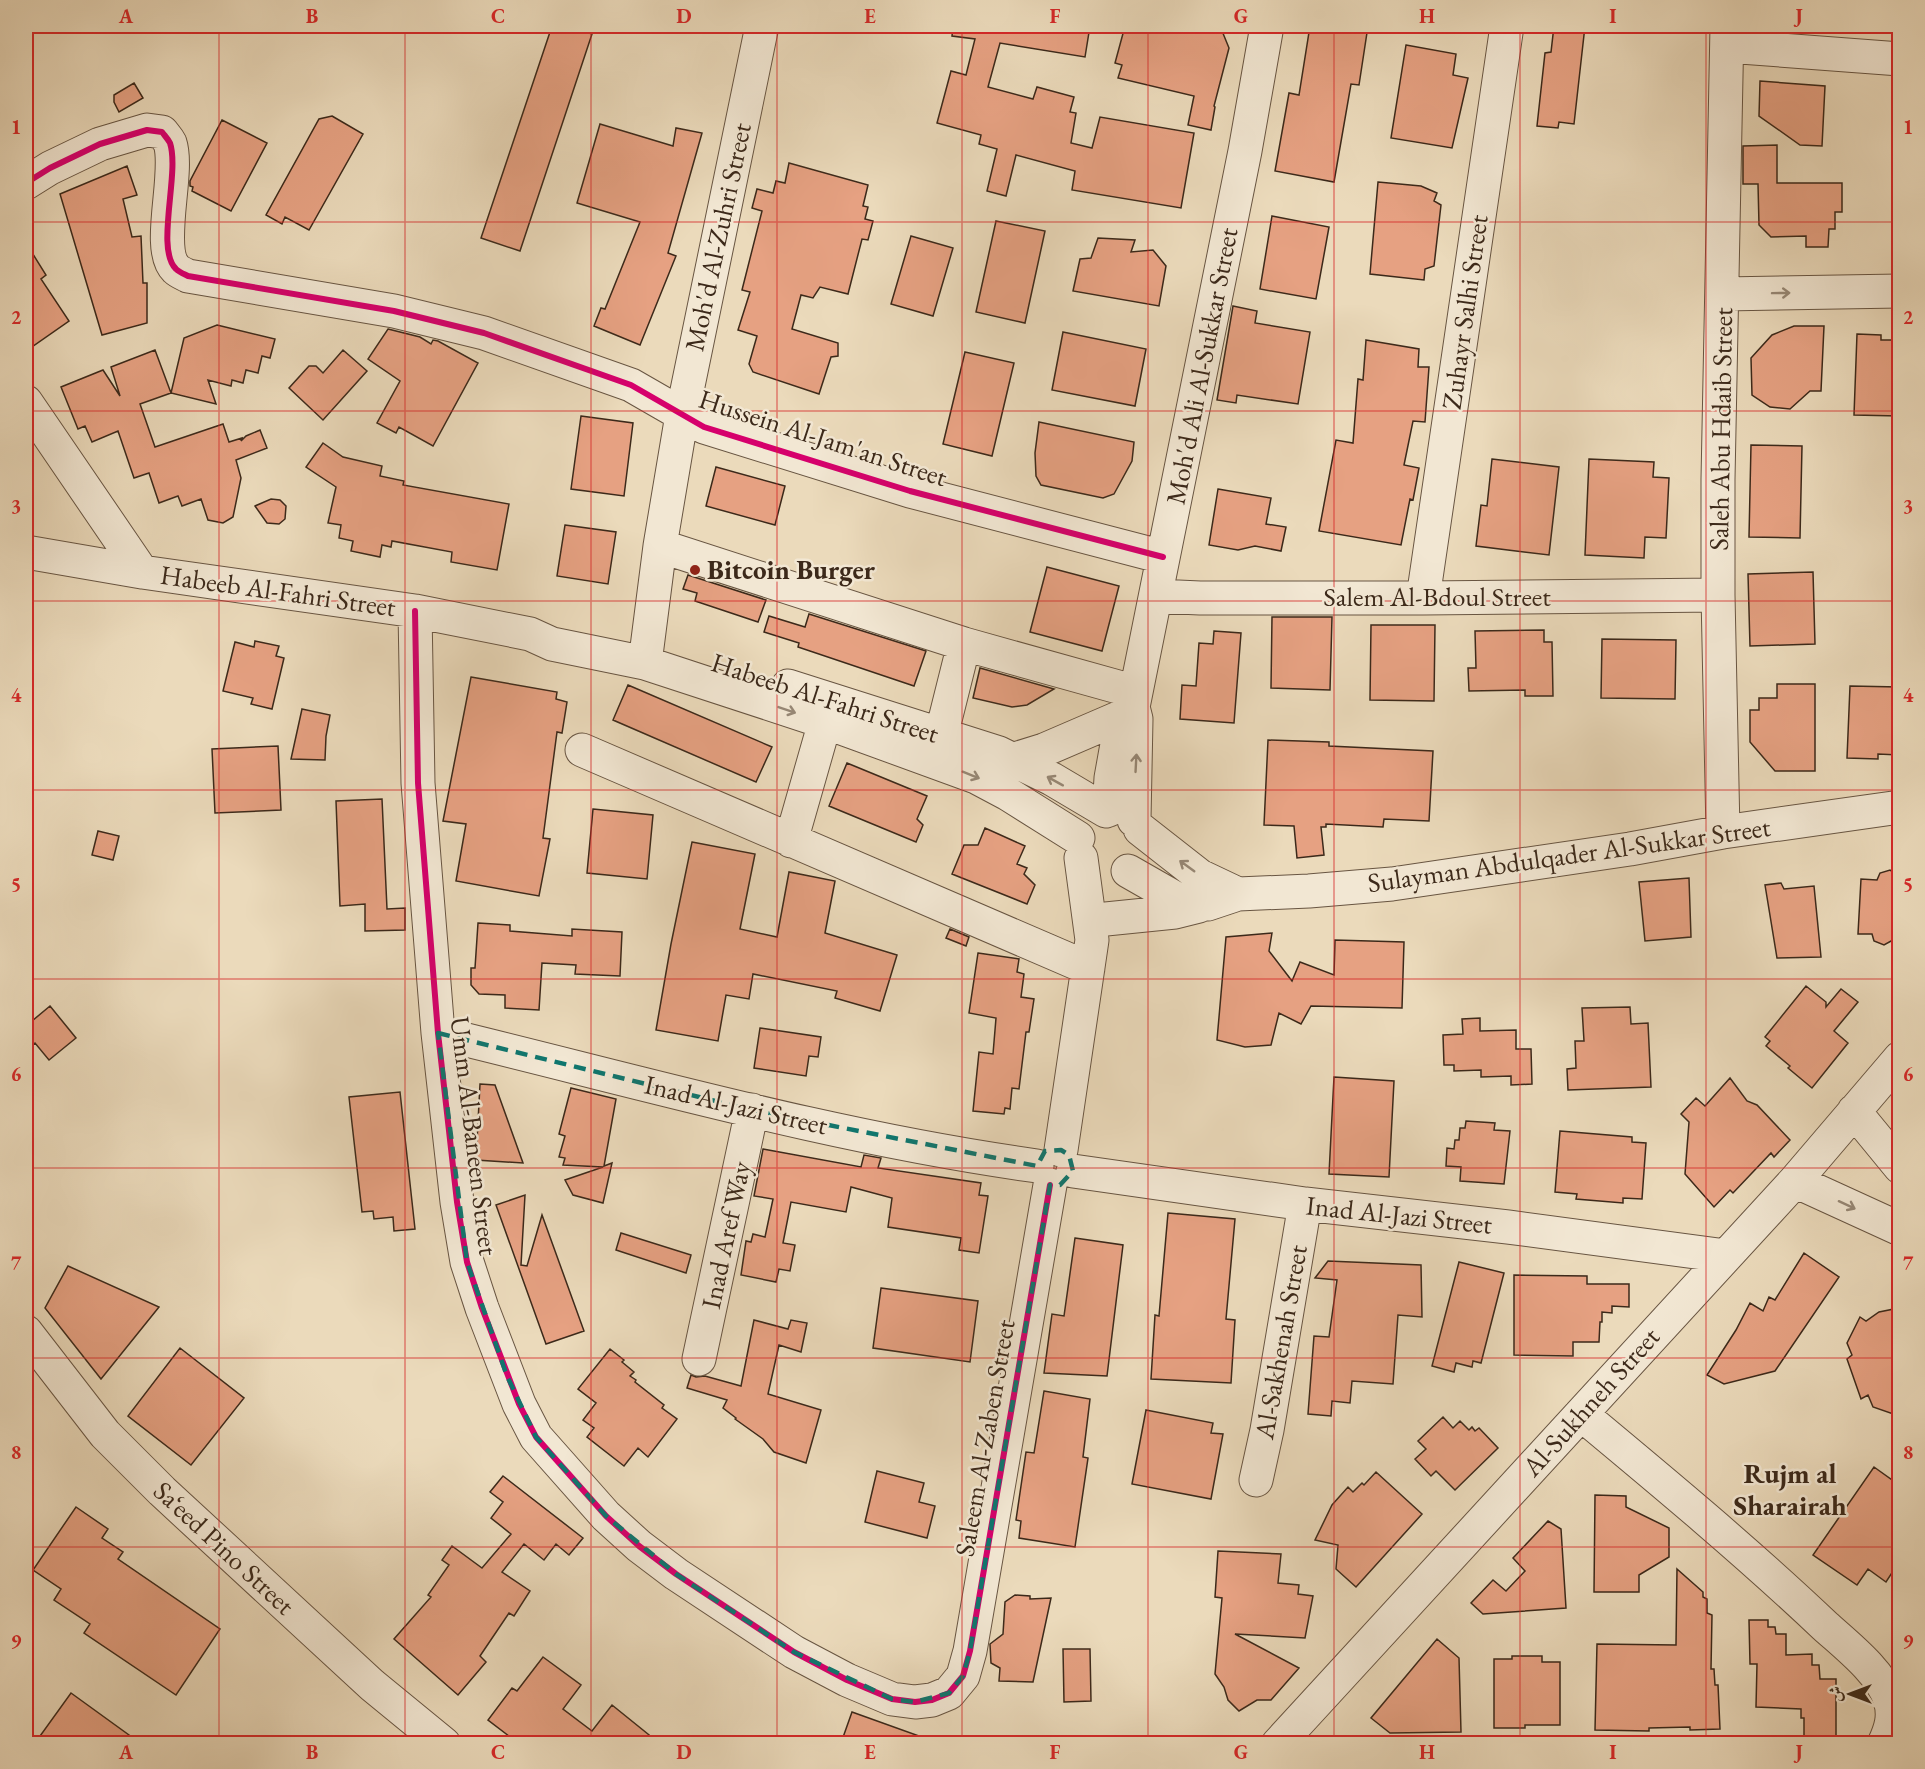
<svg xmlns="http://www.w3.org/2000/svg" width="1925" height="1769" viewBox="0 0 1925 1769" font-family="'EB Garamond',Amiri,serif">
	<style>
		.building { fill: #e6a182; stroke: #3c291a; stroke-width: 1.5 }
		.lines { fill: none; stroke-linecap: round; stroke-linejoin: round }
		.minor-casing { stroke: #685542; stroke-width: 35 }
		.minor { stroke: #f2e7d3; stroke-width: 33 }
		.cycleway-casing { stroke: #f2e7d3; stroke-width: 10 }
		.cycleway { stroke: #d6006c; stroke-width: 6 }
		.oneway { stroke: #978876 }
		.marked { fill: none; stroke: #0f766e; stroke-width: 4.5; stroke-dasharray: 12 8; stroke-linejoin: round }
		.grid { fill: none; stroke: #d62828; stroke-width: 1.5; stroke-opacity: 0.55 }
		.poi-dot { fill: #8f2418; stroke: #f2e7d3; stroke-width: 2 }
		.labels { text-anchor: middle; stroke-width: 5; stroke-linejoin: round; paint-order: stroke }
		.street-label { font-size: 27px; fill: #3c291a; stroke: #f2e7d3 }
		.poi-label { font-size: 27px; font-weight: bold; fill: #3c291a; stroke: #f2e7d3; text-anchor: start }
		.neighbourhood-label { font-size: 28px; font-weight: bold; fill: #3c291a; stroke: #f2e7d3 }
		.neatline { fill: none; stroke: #d62828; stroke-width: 2 }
		.grid-label { font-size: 20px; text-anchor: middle; font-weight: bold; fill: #d62828 }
	</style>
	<rect width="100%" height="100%" fill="#ebdabb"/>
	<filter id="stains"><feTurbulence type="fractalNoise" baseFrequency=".00333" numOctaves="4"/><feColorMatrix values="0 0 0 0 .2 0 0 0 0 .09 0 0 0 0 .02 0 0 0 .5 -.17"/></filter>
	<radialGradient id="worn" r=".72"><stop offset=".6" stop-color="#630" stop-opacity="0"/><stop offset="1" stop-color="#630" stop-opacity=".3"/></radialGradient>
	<path class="building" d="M552 26H568L592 34 520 251 481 238Z
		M953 26H1090L1085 57 1000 43 988 87 1033 99 1037 87 1074 97 1070 112 1076 113 1071 143 1092 148 1100 117 1194 133 1181 208 1072 190 1075 171 1016 155 1006 196 987 191 997 149 979 144 981 135 937 123 951 71 966 75 975 39 952 36Z
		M1125 26H1220L1229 48 1214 106 1215 107 1211 130 1188 125 1194 96 1118 78 1122 65 1115 63Z
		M1310 26H1368L1359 85 1351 84 1334 182 1275 171 1289 93 1299 95Z
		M1554 26H1585L1574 124 1559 122 1558 128 1537 126 1545 53 1551 52Z
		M1406 45 1456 54 1453 75 1468 78 1452 148 1391 138Z
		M1760 81 1825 86 1822 146 1800 145 1759 116Z
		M134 83 143 98 119 112 114 102V95Z
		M332 116 363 134 309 230 285 217 282 224 266 215 319 119Z
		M222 120 267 143 231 211 192 191 193 187 190 186V181Z
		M600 124 673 146 676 128 702 133 668 253 676 256 640 345 594 326 601 308 605 309 640 222 577 203Z
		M1777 145V183H1842V212H1835V229H1829L1828 247H1806V236L1771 237 1759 225 1758 184H1743V146Z
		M789 163 868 185 863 206 868 207 865 219 873 221 868 240 862 239 848 294 820 287 813 298 801 295 792 329 838 343V356L831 357 819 394 753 372 749 364 757 336 738 330 750 292 742 290 762 211 752 208 757 189 773 193 776 181 785 183Z
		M127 166 137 195 123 199 132 237 141 236 143 283H147V323L102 335 60 194Z
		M1378 182 1421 186 1437 193 1434 201 1441 205 1434 266 1425 269 1424 280 1370 274Z
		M1272 216 1329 227 1316 299 1260 289Z
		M996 221 1045 231 1025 323 976 312Z
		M911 236 953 248 933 316 891 304Z
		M1098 238 1135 240 1131 252 1153 250 1166 266 1159 306 1073 291 1080 259 1091 258Z
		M26 243 46 275 41 279 69 321 26 351Z
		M1233 306 1257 311 1255 323 1310 332 1298 404 1237 395 1236 403 1217 400Z
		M217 325 275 339 270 358 262 356 258 373 246 370 243 383 232 380 231 386 208 380 216 404 171 393 184 338Z
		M1794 326H1824L1821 391H1810L1790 409 1770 407 1752 395 1751 358 1772 335Z
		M388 329 420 337 431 344 433 340 438 341 478 363 433 446 399 427 396 433 377 423 400 381 368 359Z
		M1063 332 1146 349 1135 406 1052 390Z
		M1857 334 1881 335V340H1899V416L1854 415Z
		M1366 340 1419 349 1418 367H1429L1425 422 1413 421 1404 465 1419 468 1413 500 1410 499 1401 545 1319 531 1336 440 1353 443 1358 379 1363 380Z
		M155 350 171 393 140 404 155 447 223 424 229 442 242 438 241 441 246 436 260 430 267 448 236 460 241 478 233 517 223 523 208 520 201 499 182 506 178 496 159 503 149 473 134 478 118 431 92 442 85 426 78 429 61 387 103 370 120 396 111 367Z
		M343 350 367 371 323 420 289 388 309 366H316L323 373Z
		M965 352 1014 363 992 456 943 444Z
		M581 416 633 423 624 496 571 489Z
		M1039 422 1134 442 1132 461 1114 494 1103 498 1041 485 1036 476 1035 453Z
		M323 443 343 457 382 466 380 476 404 481 403 485 509 504 497 570 451 562 452 552 392 541 391 547 382 545 380 557 351 551 353 541 339 538 341 525 328 523 336 487 306 467Z
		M1751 445 1802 446 1800 538 1749 537Z
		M1492 459 1559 467 1549 555 1476 546 1481 505 1487 506Z
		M1589 459 1654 462 1653 477 1669 478 1666 538 1645 537 1644 558 1585 555Z
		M716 467 785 486 775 525 706 506Z
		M1218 489 1271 498 1266 524 1286 527 1281 551 1255 546 1238 550 1209 545Z
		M271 499 280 500 286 506 285 519 279 524 267 523 255 506Z
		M565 525 616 532 608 584 557 576Z
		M1047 567 1119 586 1102 651 1030 632Z
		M1813 572 1815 644 1750 646 1748 574Z
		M688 575 766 600 758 622 695 601 697 593 683 589Z
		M809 614 926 651 914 686 798 647 799 643 764 632 769 616 805 627Z
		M1272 617H1332L1330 690 1271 688Z
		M1371 625H1435L1434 701 1370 700Z
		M1544 630V642H1552L1553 696H1525V690L1469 691 1468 668H1476L1475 631Z
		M1214 631 1241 633 1234 723 1180 719 1182 685 1196 686 1199 643 1213 644Z
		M1602 639 1676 640 1675 699 1601 698Z
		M255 641 279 646 276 656 284 658 272 709 251 704 253 698 223 691 235 642 254 647Z
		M980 668 1054 689 1027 705 1012 707 973 698Z
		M471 677 557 692 556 699 567 702 562 733 557 732 543 838 550 839 539 896 456 881 466 824 443 821Z
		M1777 684H1815V771H1775L1750 742V710H1759V698H1777Z
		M628 685 772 747 756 782 613 720Z
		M1850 686 1899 687V755L1878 754V759L1847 758Z
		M302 709 330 715 326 736 325 760 291 759Z
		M1268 740 1329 742V746L1433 751 1429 821 1384 819 1383 827 1326 824V827H1321L1324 855 1297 858 1294 826 1264 825Z
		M278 746 281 810 215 813 212 749Z
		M847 763 927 796 917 819 923 825 916 842 829 806Z
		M382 799 387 909 405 908V930L365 931V904L340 906 336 801Z
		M593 809 653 815 647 879 587 873Z
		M985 828 1025 846 1017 864 1027 868 1024 874 1035 885 1027 904 952 874 964 845H978Z
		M98 831 119 836 113 860 92 855Z
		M692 842 755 854 740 929 777 937 789 872 835 881 825 933 897 955 880 1011 835 998 837 991 753 974 749 999 726 995 718 1041 656 1030 671 944Z
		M1890 870 1896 875 1899 888V933H1893V940L1884 945 1874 941 1872 934H1858L1861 879 1877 880 1880 873Z
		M1689 878 1691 937 1645 941 1639 882Z
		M1781 883 1784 889 1814 886 1821 957 1777 958 1765 885Z
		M478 923 510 925V931L572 936V929L622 932 620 976 575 974 576 965 542 963 539 1010 505 1008V995L479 994 471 985V968H475Z
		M950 929 969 937 966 946 946 938Z
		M1272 933 1269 951 1292 981 1300 962 1334 975 1335 940 1404 942 1402 1008 1311 1006 1301 1024 1279 1013 1271 1045 1245 1047 1217 1040 1226 937Z
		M978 953 1019 959 1017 972 1024 974 1021 997 1034 999 1029 1032H1026L1019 1089 1012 1088 1010 1109 1005 1108 1004 1114 973 1111 979 1052 993 1054 996 1018 969 1013Z
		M1806 986 1826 1002V1007L1841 989 1858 1002 1834 1031 1848 1043 1812 1088 1788 1068 1790 1066 1766 1046 1770 1041 1765 1037Z
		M50 1006 76 1038 49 1060 35 1043 26 1051V1026Z
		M1630 1007 1631 1024 1648 1023 1651 1087 1568 1090 1567 1069 1576 1068 1575 1041H1584L1582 1008Z
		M1480 1018V1031L1516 1030V1049H1531L1532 1084 1511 1085V1076L1481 1077V1070L1454 1071V1065H1444L1443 1035 1463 1034 1462 1019Z
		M760 1028 821 1037 818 1057 809 1056 806 1076 754 1068Z
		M1334 1077 1394 1081 1389 1177 1329 1174Z
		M1730 1078 1747 1101 1757 1105 1790 1140 1774 1157 1771 1153 1733 1193 1730 1190 1714 1207 1685 1174 1689 1122 1681 1114 1696 1098 1705 1106Z
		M480 1084 495 1085 523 1163 476 1160Z
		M571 1088 616 1099 604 1166 612 1163 603 1203 573 1195 565 1180 603 1167 563 1165 565 1158 559 1157 565 1136 559 1134Z
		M400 1092 415 1229 394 1231 393 1217 374 1219 373 1211 362 1212 349 1097Z
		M1466 1121 1495 1123 1494 1130 1510 1131 1504 1184 1460 1181 1461 1167 1446 1166 1447 1148 1454 1149 1455 1140H1459L1460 1128H1465Z
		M1560 1131 1632 1137V1142L1646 1143 1642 1199 1623 1198V1203L1576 1199 1577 1194 1555 1192Z
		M763 1149 861 1167 864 1155 881 1158 878 1168 981 1183 979 1195 988 1196 979 1253 959 1250 961 1238 888 1227 892 1198 851 1187 846 1212 791 1202 783 1243 795 1245 790 1271 779 1269 776 1282 741 1275 746 1241 751 1242 753 1234 765 1237 773 1199 754 1196Z
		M525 1195 521 1265 527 1266 542 1215 584 1331 546 1344 496 1205Z
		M1168 1213 1235 1219 1226 1319 1235 1320 1231 1383 1151 1379 1155 1315 1159 1316Z
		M621 1233 691 1255 686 1273 616 1250Z
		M1075 1238 1123 1245 1107 1376 1044 1373 1052 1314 1064 1316Z
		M1804 1253 1839 1277 1775 1371 1724 1384 1707 1375 1736 1330 1750 1303 1763 1311 1769 1297 1775 1300Z
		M1328 1261 1421 1265 1422 1317 1398 1315 1393 1384 1352 1381 1350 1403 1332 1401 1331 1416 1308 1414 1314 1336 1329 1337 1337 1280 1315 1278Z
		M1459 1262 1504 1273 1481 1363 1473 1361 1472 1367 1456 1363 1454 1372 1432 1366Z
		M68 1266 159 1307 101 1379 45 1308Z
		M1514 1275 1587 1276V1284H1629V1307L1612 1306V1313L1602 1312V1322H1600L1599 1342H1573V1356L1514 1355Z
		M881 1288 978 1301 970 1362 873 1348Z
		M1899 1308V1416L1873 1407 1868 1395 1861 1399 1847 1359 1852 1355 1847 1343 1860 1317 1866 1321 1879 1312Z
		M754 1320 788 1329 791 1320 807 1323 801 1352 779 1345 768 1394 821 1410 806 1463 774 1452 763 1439 735 1419 736 1418 723 1408 727 1400 687 1388 691 1375 696 1377 705 1376 741 1386Z
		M180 1348 244 1398 191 1465 128 1416Z
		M610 1349 624 1360 622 1362 634 1372 630 1376 636 1380 635 1382 664 1405 662 1408 677 1419 648 1457 638 1448 624 1466 587 1437 594 1428 583 1420 596 1403 578 1389Z
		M1044 1391 1090 1399 1083 1457 1088 1458 1075 1547 1019 1538 1021 1521 1016 1520 1026 1452 1034 1453Z
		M1146 1410 1213 1423 1211 1433 1223 1434 1211 1499 1132 1484Z
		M1443 1417 1453 1428 1460 1421 1469 1430 1472 1427 1475 1431 1479 1428 1498 1448 1455 1490 1436 1471 1431 1476 1415 1459 1426 1449 1418 1441Z
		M1874 1467 1899 1485V1562L1886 1582 1868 1569 1857 1585 1813 1555Z
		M877 1471 924 1483 919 1502 935 1506 927 1538 865 1522Z
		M1376 1472 1422 1514 1356 1587 1336 1569 1338 1545 1315 1540 1332 1505 1348 1487 1353 1492 1362 1483 1364 1485Z
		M503 1476 583 1538 569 1555 556 1544 544 1560 524 1544 502 1572 530 1591 514 1616 509 1613 480 1656 486 1662 458 1695 394 1639 431 1597 428 1595 449 1565 442 1560 452 1546 482 1568 511 1534 491 1518 503 1502 490 1492Z
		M1595 1495 1626 1496V1507L1669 1528V1557L1639 1575V1592H1594Z
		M76 1507 108 1529 102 1538 123 1552 118 1559 220 1629 176 1695 84 1633 90 1624 54 1600 61 1589 33 1570Z
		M1548 1521 1561 1529 1566 1608 1483 1614 1471 1603 1493 1580 1506 1591 1525 1571 1513 1558Z
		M1218 1551 1281 1554 1278 1583 1299 1585 1298 1594 1313 1596 1305 1638 1235 1634 1299 1668 1271 1700H1257L1239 1711 1228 1700 1224 1687 1215 1674 1222 1598 1215 1597Z
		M1677 1569 1703 1592V1597L1707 1599V1613L1712 1615 1711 1669H1714L1715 1685H1718L1720 1729 1690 1730V1727L1649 1728V1731L1595 1730 1597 1644 1676 1645Z
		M1015 1595 1030 1596V1599L1051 1598 1033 1682 999 1681 1000 1668 991 1663 990 1644 1003 1634 1005 1602Z
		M1749 1620H1768V1627H1775L1776 1634H1786V1655L1812 1654V1665H1819L1820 1679H1836V1743H1804V1718H1801V1709L1756 1707 1757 1664H1750Z
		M1437 1639 1459 1658 1461 1732 1390 1733 1371 1718Z
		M1063 1649H1090L1091 1701 1064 1702Z
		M1512 1656H1542V1662H1560V1725H1525V1728H1494V1659H1512Z
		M543 1657 581 1685 563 1709 592 1731 612 1705 659 1743H518L488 1720 512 1688 517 1691Z
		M71 1693 140 1743H35Z
		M852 1712 933 1741V1743H841Z"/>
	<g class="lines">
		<defs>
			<path id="minor" d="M1727 46 1900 59
				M26 183 50 168 100 144 147 130 162 132C165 136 168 139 170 143 180 173 155 249 176 269 179 272 184 274 188 276L394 311 484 333 631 385 704 427 910 491 1163 557
				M1723 294 1900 291
				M26 402 142 572
				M660 546 964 644 1136 692
				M26 552 142 572 415 611 530 634 552 644 645 663 825 722 976 777 1008 794 1078 838
				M1156 596 1200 598H1423L1718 595
				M1423 598 1507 26
				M415 611 418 783 438 1033 457 1202 467 1262 482 1308 519 1404 536 1437 606 1516 639 1546 676 1574 794 1652 847 1680 892 1699 915 1702 932 1700 949 1693 963 1676 970 1651 1050 1185
				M645 663 660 546 682 415 762 26
				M788 686 999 753 1052 779 1106 811
				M941 736 964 644
				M582 750 1088 968
				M1015 759 1044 750 1123 716
				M1109 810 1111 778 1121 722
				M1134 820 1136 719 1133 707 1245 151 1267 26
				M1140 829 1200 876 1238 894
				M1723 832 1718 595V479L1727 26
				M791 841 825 722
				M1128 871 1177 899 1191 903 1208 904 1238 894 1309 891 1392 884 1630 849 1723 832 1900 807
				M1106 919 1175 912 1199 906
				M438 1033C637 1081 834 1138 1037 1166
				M1854 1111 1900 1167
				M1061 1150 1092 940 1081 858
				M1073 1171 1305 1204 1508 1227 1726 1256
				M1795 1181 1900 1229
				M26 1332 105 1434 162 1491 372 1685 444 1744
				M699 1359 752 1110
				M1581 1414C1664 1483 1747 1552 1825 1626 1846 1645 1881 1672 1890 1700 1895 1716 1891 1729 1884 1744
				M1256 1480 1267 1430 1305 1204
				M1278 1744 1795 1181 1900 1058"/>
		</defs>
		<use href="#minor" class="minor-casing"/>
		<use href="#minor" class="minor"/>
		<defs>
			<path id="cycleway" d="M26 183 50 168 100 144 147 130 162 132C165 136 168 139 170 143 180 173 155 249 176 269 179 272 184 274 188 276L394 311 484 333 631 385 704 427 910 491 1163 557
				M415 611 418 783 438 1033 457 1202 467 1262 482 1308 519 1404 536 1437 606 1516 639 1546 676 1574 794 1652 847 1680 892 1699 915 1702 932 1700 949 1693 963 1676 970 1651 1050 1185"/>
		</defs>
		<use href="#cycleway" class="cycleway-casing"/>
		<use href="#cycleway" class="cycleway"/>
	</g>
	<defs><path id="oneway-shaft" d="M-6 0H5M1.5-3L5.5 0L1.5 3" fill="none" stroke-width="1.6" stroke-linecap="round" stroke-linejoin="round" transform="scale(1.5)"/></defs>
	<g class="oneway">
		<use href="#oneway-shaft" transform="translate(1781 293) rotate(-1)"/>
		<use href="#oneway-shaft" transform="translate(787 710) rotate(19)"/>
		<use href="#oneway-shaft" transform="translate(1136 763) rotate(-87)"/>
		<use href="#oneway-shaft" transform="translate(971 775) rotate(22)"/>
		<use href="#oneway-shaft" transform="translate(1055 781) rotate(-151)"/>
		<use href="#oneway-shaft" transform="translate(1187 866) rotate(-144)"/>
		<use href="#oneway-shaft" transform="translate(1847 1205) rotate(25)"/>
	</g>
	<path class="marked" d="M438 1033 752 1110 1037 1166 1045 1151 1061 1150 1069 1155 1073 1171 1060 1185H1050L970 1651 963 1676 949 1693 915 1702 892 1699 794 1652 676 1574 606 1516 536 1437 507 1376 467 1262Z"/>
	<path class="grid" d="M219 26V1744M405 26V1744M591 26V1744M777 26V1744M962 26V1744M1148 26V1744M1334 26V1744M1520 26V1744M1706 26V1744M26 222H1900M26 411H1900M26 601H1900M26 790H1900M26 979H1900M26 1168H1900M26 1358H1900M26 1547H1900"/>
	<circle class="poi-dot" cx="695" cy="570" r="6"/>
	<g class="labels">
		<g class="street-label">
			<text transform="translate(718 237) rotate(-78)" y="9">Moh'd Al-Zuhri Street</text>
			<text transform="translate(1465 312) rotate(-82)" y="9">Zuhayr Salhi Street</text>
			<text transform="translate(1202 366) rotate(-79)" y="9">Moh'd Ali Al-Sukkar Street</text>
			<text transform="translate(1721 429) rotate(-89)" y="9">Saleh Abu Hdaib Street</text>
			<text transform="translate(823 438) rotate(18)" y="9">Hussein Al-Jam'an Street</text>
			<text transform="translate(278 591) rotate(8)" y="9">Habeeb Al-Fahri Street</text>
			<text x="1437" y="606">Salem Al-Bdoul Street</text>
			<text transform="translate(825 698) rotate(18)" y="9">Habeeb Al-Fahri Street</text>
			<text transform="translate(1569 855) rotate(-8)" y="9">Sulayman Abdulqader Al-Sukkar Street</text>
			<text transform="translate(736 1105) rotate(13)" y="9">Inad Al-Jazi Street</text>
			<text transform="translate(474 1136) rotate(83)" y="9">Umm Al-Baneen Street</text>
			<text transform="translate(1399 1215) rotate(6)" y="9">Inad Al-Jazi Street</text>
			<text transform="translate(726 1235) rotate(-78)" y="9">Inad Aref Way</text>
			<text transform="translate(1281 1342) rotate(-80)" y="9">Al-Sakhenah Street</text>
			<text transform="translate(1591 1402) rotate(-48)" y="9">Al-Sukhneh Street</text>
			<text transform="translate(985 1438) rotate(-80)" y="9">Saleem Al-Zaben Street</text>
			<text transform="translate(224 1548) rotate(43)" y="9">Sa‘eed Pino Street</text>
		</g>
		<g class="poi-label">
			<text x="707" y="579">Bitcoin Burger</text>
		</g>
		<g class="neighbourhood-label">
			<text x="1790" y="1483">Rujm al<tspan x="1790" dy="32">Sharairah</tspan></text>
		</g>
	</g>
	<rect width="1925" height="1769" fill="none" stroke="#ebdabb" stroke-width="66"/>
	<g transform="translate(1850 1694) rotate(270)" stroke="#f2e7d3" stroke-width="4.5" paint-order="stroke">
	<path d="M0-4.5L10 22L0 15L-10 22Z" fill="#3c291a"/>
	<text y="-9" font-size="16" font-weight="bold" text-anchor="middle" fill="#3c291a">ش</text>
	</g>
	<rect x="33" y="33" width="1859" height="1703" class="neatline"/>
	<g class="grid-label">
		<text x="126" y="23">A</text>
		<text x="312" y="23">B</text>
		<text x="498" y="23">C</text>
		<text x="684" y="23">D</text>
		<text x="870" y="23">E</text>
		<text x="1055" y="23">F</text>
		<text x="1241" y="23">G</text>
		<text x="1427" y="23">H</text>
		<text x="1613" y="23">I</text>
		<text x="1799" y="23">J</text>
		<text x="16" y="134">1</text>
		<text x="1908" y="134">1</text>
		<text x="16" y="324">2</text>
		<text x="1908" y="324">2</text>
		<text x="16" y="513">3</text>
		<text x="1908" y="513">3</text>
		<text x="16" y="702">4</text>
		<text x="1908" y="702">4</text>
		<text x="16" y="891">5</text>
		<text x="1908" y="891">5</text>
		<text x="16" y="1081">6</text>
		<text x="1908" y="1081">6</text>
		<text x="16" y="1270">7</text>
		<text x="1908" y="1270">7</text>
		<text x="16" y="1459">8</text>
		<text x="1908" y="1459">8</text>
		<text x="16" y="1648">9</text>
		<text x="1908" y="1648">9</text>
		<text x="126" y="1759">A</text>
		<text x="312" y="1759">B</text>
		<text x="498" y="1759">C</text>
		<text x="684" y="1759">D</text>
		<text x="870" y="1759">E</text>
		<text x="1055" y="1759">F</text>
		<text x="1241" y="1759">G</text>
		<text x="1427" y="1759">H</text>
		<text x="1613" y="1759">I</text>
		<text x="1799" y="1759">J</text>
	</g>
	<rect width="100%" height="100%" filter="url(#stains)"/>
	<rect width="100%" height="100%" fill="url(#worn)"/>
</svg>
